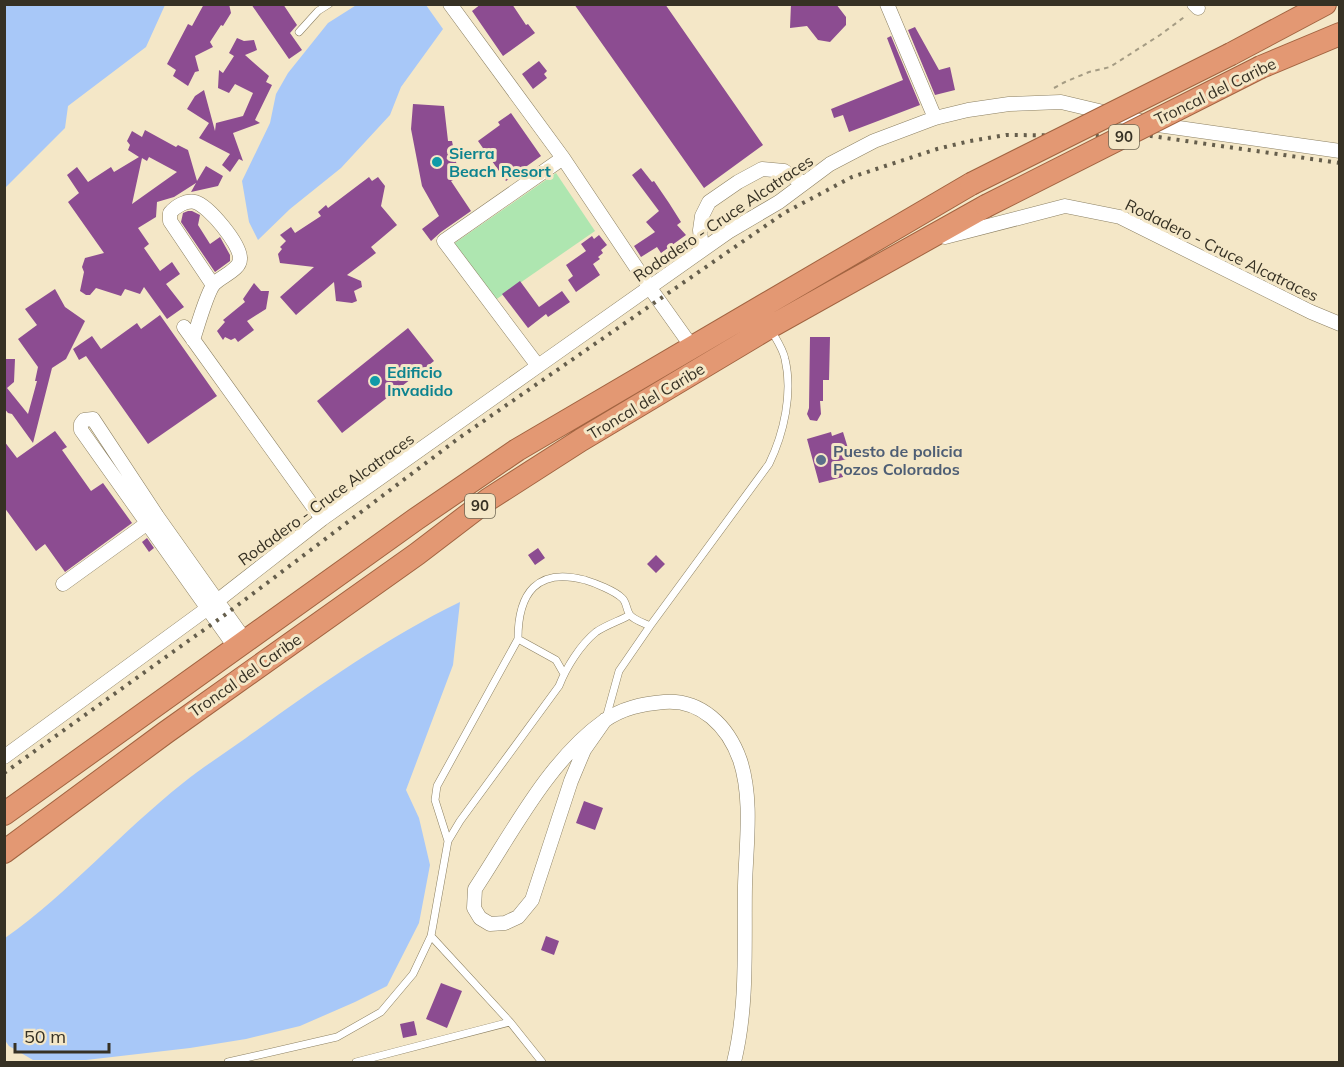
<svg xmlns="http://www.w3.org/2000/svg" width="1344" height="1067" viewBox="0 0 1344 1067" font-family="Mulish,sans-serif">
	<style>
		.green { fill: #aee6b0 }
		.water { fill: #a8c8f8 }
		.building { fill: #8c4c91; fill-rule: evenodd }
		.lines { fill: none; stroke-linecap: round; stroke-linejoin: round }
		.service-casing { stroke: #8c8063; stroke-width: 8 }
		.minor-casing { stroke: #8c8063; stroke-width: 15 }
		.trunk-casing { stroke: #a26441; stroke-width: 24 }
		.path { stroke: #a59c84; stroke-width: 2; stroke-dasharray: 4.5 4.5; stroke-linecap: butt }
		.service { stroke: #fff; stroke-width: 7 }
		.minor { stroke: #fff; stroke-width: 14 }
		.trunk { stroke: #e39873; stroke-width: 22 }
		.rail { stroke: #655e4c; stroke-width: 4; stroke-dasharray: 3 6; stroke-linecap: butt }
		.trunk-bridge-casing { stroke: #a26441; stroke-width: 24; stroke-linecap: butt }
		.trunk-bridge { stroke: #e39873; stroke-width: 22 }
		.culture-dot { fill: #0f9aa8; stroke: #f4e7c7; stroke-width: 2 }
		.service-dot { fill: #5c6f8a; stroke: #f4e7c7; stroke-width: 2 }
		.labels { text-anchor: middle; stroke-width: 6; stroke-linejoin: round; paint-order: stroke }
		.shield { fill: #f4e7c7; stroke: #6f6855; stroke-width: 1.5 }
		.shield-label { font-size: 15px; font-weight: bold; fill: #363124 }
		.street-label { font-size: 16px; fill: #363124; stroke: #f4e7c7 }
		.culture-label { font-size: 16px; font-weight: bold; fill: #0d838f; stroke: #f4e7c7; text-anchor: start }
		.service-label { font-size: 16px; font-weight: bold; fill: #4e5e75; stroke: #f4e7c7; text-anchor: start }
	</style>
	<rect width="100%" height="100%" fill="#f4e7c7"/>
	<path class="green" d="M556 173 595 231 491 303 449 247Z"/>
	<path class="water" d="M5 4 165 5 146 47 68 106 65 128 5 188Z
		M358 4 426 5 443 29 401 87 390 115 341 168 290 209 258 240 249 222 242 181 270 123 276 94 288 73 328 23Z
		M460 602 453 665 406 790 419 818 430 865 419 923 387 986 355 1002 300 1026 246 1039 190 1048 86 1060H33L9 1046 4 1039 5 938C69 893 121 832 183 783 203 767 225 753 246 738 314 689 384 639 460 602Z"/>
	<path class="building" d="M204 4H229L231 13 223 26 221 25 210 42 213 47 195 56 199 71 195 72 188 86 173 76 176 70 167 64 188 24 192 26Z
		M251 4H283L297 25 290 33 302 50 289 59Z
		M481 4H512L526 25 528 24 535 33 503 56 472 11Z
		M574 4H665L763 145 704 188Z
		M791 4H836L846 17V25L830 42 818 40 807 26 790 28Z
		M915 27 939 70 950 67 955 90 935 95 908 30Z
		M891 36 920 105 849 132 843 115 834 118 831 109 903 80 887 38Z
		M237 38 244 41 254 40 257 50 245 55 269 76 266 82 272 85 255 120 260 123 233 133 243 161 239 159 230 172 222 165 230 154 199 138 209 123 187 109 195 96 204 90 215 131 216 123 243 116 253 93 235 84 229 93 218 88 219 70 223 73 234 56 229 53Z
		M539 61 547 71 544 74 547 78 533 89 522 74Z
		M413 104 444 106 448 141H452L459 177 451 181 471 211 441 232 431 241 422 229 439 216 422 186 411 129Z
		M511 113 541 156 506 181 478 141 500 125 498 122Z
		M145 130 176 147 178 145 188 150 197 181 206 166 223 176 218 186 191 192 196 183 174 197 157 202 156 217 138 228 149 244 144 248 160 271 172 262 180 274 166 284 184 307 167 319 144 287 140 294 125 289 121 296 96 288 90 295H86L80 291 84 272 82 267 85 258 104 253 68 202 79 193 67 175 77 167 88 182 111 167 114 172 139 157 128 150 130 145 127 141 132 131 142 137ZM149 157 177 172 132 204 142 158 147 161Z
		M641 168 652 182 654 181 669 203 681 222 677 225 686 235 661 253 657 247 641 257 634 246 655 232 646 222 659 211 632 175Z
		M369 177 372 181 378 177 385 186 381 206 397 225 371 247 376 253 347 275 361 281 362 287 354 291 357 301 352 303 336 301 334 282 296 315 280 297 314 267 280 263 278 254 282 249 280 247 286 241 280 235 291 227 295 233 321 216 318 212 326 205 328 208Z
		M188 211H192L200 215 198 225 210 244 220 237 230 255V261L215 272 181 222 183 213Z
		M599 235 607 245 601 250 603 253 598 257 600 259 593 264 600 275 576 292 568 280 573 276 566 265 586 251 581 244 592 236 594 239Z
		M520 281 539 307 562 291 570 302 548 317 546 314 528 328 502 294Z
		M254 283 261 291H269L266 309 247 321 254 330 238 342 235 338 231 340 225 337 223 340 217 331 225 322 223 320 245 302 243 299Z
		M55 289 65 307 85 321 66 359 52 368 33 443 12 414 8 413 4 408V359H15L14 382 7 388 28 414 37 381H35L38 367 18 339 37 325 25 309Z
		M160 315 217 396 148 444 86 356 79 360 73 349 92 336 101 349 137 323 141 329Z
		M408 328 434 361 342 433 317 401Z
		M810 337H830L829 380H823V401H820L821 414 817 421 810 420 807 414 809 408Z
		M55 431 67 447 62 450 91 491 103 483 132 523 65 572 45 544 36 551 4 507V441L17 458Z
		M831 432 832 436 843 432 851 458 839 461 843 477 819 483 807 439Z
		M147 538 154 548 149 552 142 542Z
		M538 548 545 558 535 565 528 555Z
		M656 555 665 564 656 573 647 564Z
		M584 801 603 808 595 830 576 823Z
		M546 936 559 941 554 955 541 950Z
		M441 983 462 991 447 1028 426 1019Z
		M414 1021 417 1035 403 1038 400 1024Z"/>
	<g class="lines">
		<defs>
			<path id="service" d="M299 32 318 11 329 4
				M518 639 556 660 564 674
				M606 718 619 671 650 626 769 464C784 433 793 393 785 359 783 349 776 339 771 330
				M448 841 435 800 437 786 518 639C518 593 537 567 585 580 595 583 615 591 622 598 627 602 626 610 630 615 634 620 644 623 650 626
				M431 936 510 1022 542 1062
				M228 1062 337 1037 381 1012 413 974 431 936 448 841 460 821 559 686C566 668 580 645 596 632 606 625 619 621 630 615
				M356 1062 510 1022"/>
			<path id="minor" d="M450 4 563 158 650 288 692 347
				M887 4 935 118
				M1194 4 1198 8
				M945 237 1065 206 1120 217 1311 312 1340 324
				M702 250 700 230 702 216 709 202 738 182 762 169 784 171 803 183
				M184 327 322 519
				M193 340C197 328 207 292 214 284 221 276 241 270 240 258 240 244 209 206 195 202 186 200 176 206 170 213V221L213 285
				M538 366 444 241 563 158
				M63 584 153 519
				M235 647 81 430V424L84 420 93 419 157 516 245 640
				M605 720 584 750 571 781 532 900 518 917 505 923 490 924 480 918 474 908 475 889C512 833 549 760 604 721 622 708 642 704 664 702 701 699 728 726 740 760 753 799 746 846 745 886 744 945 748 1005 734 1062
				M4 757 208 608 322 519 538 366 728 232 779 202 830 164 874 141 935 118 968 110 1009 104 1061 102 1158 125 1340 151"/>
			<path id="trunk" d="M1231 54 1325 4
				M1261 67 1340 34
				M4 814 416 519 517 450 971 184
				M4 852 165 733 417 554 489 499 581 440 770 327 986 206"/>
		</defs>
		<use href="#service" class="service-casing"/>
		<use href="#minor" class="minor-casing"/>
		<use href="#trunk" class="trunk-casing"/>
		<path class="path" d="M1054 88 1065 82 1089 72 1110 67 1160 35 1187 15"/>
		<use href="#service" class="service"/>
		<use href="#minor" class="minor"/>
		<use href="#trunk" class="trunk"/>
		<path class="rail" d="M4 773 226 614 459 438 784 213 852 177 937 149 970 141 1006 135 1151 136 1340 163"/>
		<defs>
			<path id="trunk-bridge" d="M971 184 1231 54
				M986 206 1261 67"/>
		</defs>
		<use href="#trunk-bridge" class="trunk-bridge-casing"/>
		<use href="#trunk-bridge" class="trunk-bridge"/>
	</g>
	<g class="culture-dot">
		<circle cx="437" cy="162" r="6"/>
		<circle cx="375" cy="381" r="6"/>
	</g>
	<circle class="service-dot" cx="821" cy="460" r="6"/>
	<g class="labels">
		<g class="shield">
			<rect x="1109" y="125" width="30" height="24" rx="4.5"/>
			<rect x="465" y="494" width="30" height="24" rx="4.5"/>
		</g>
		<g class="shield-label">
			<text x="1124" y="142">90</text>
			<text x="480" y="511">90</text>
		</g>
		<g class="street-label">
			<text transform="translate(1215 91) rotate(-26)" y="6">Troncal del Caribe</text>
			<text transform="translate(723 218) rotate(-34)" y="6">Rodadero - Cruce Alcatraces</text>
			<text transform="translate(1222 250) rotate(26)" y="6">Rodadero - Cruce Alcatraces</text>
			<text transform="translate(646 401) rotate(-31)" y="6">Troncal del Caribe</text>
			<text transform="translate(326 499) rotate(-36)" y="6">Rodadero - Cruce Alcatraces</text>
			<text transform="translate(245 675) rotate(-35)" y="6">Troncal del Caribe</text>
		</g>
		<g class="culture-label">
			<text x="449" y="159">Sierra<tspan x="449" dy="18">Beach Resort</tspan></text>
			<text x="387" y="378">Edificio<tspan x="387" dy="18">Invadido</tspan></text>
		</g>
		<g class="service-label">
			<text x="833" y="457">Puesto de policia<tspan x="833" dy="18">Pozos Colorados</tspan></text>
		</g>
	</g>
	<rect width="1344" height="1067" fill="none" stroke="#363124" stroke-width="12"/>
	<path d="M15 1043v9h94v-9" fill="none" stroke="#363124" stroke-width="3"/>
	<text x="24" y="1043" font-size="18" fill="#363124" stroke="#f4e7c7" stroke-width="4.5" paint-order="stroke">50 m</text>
</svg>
